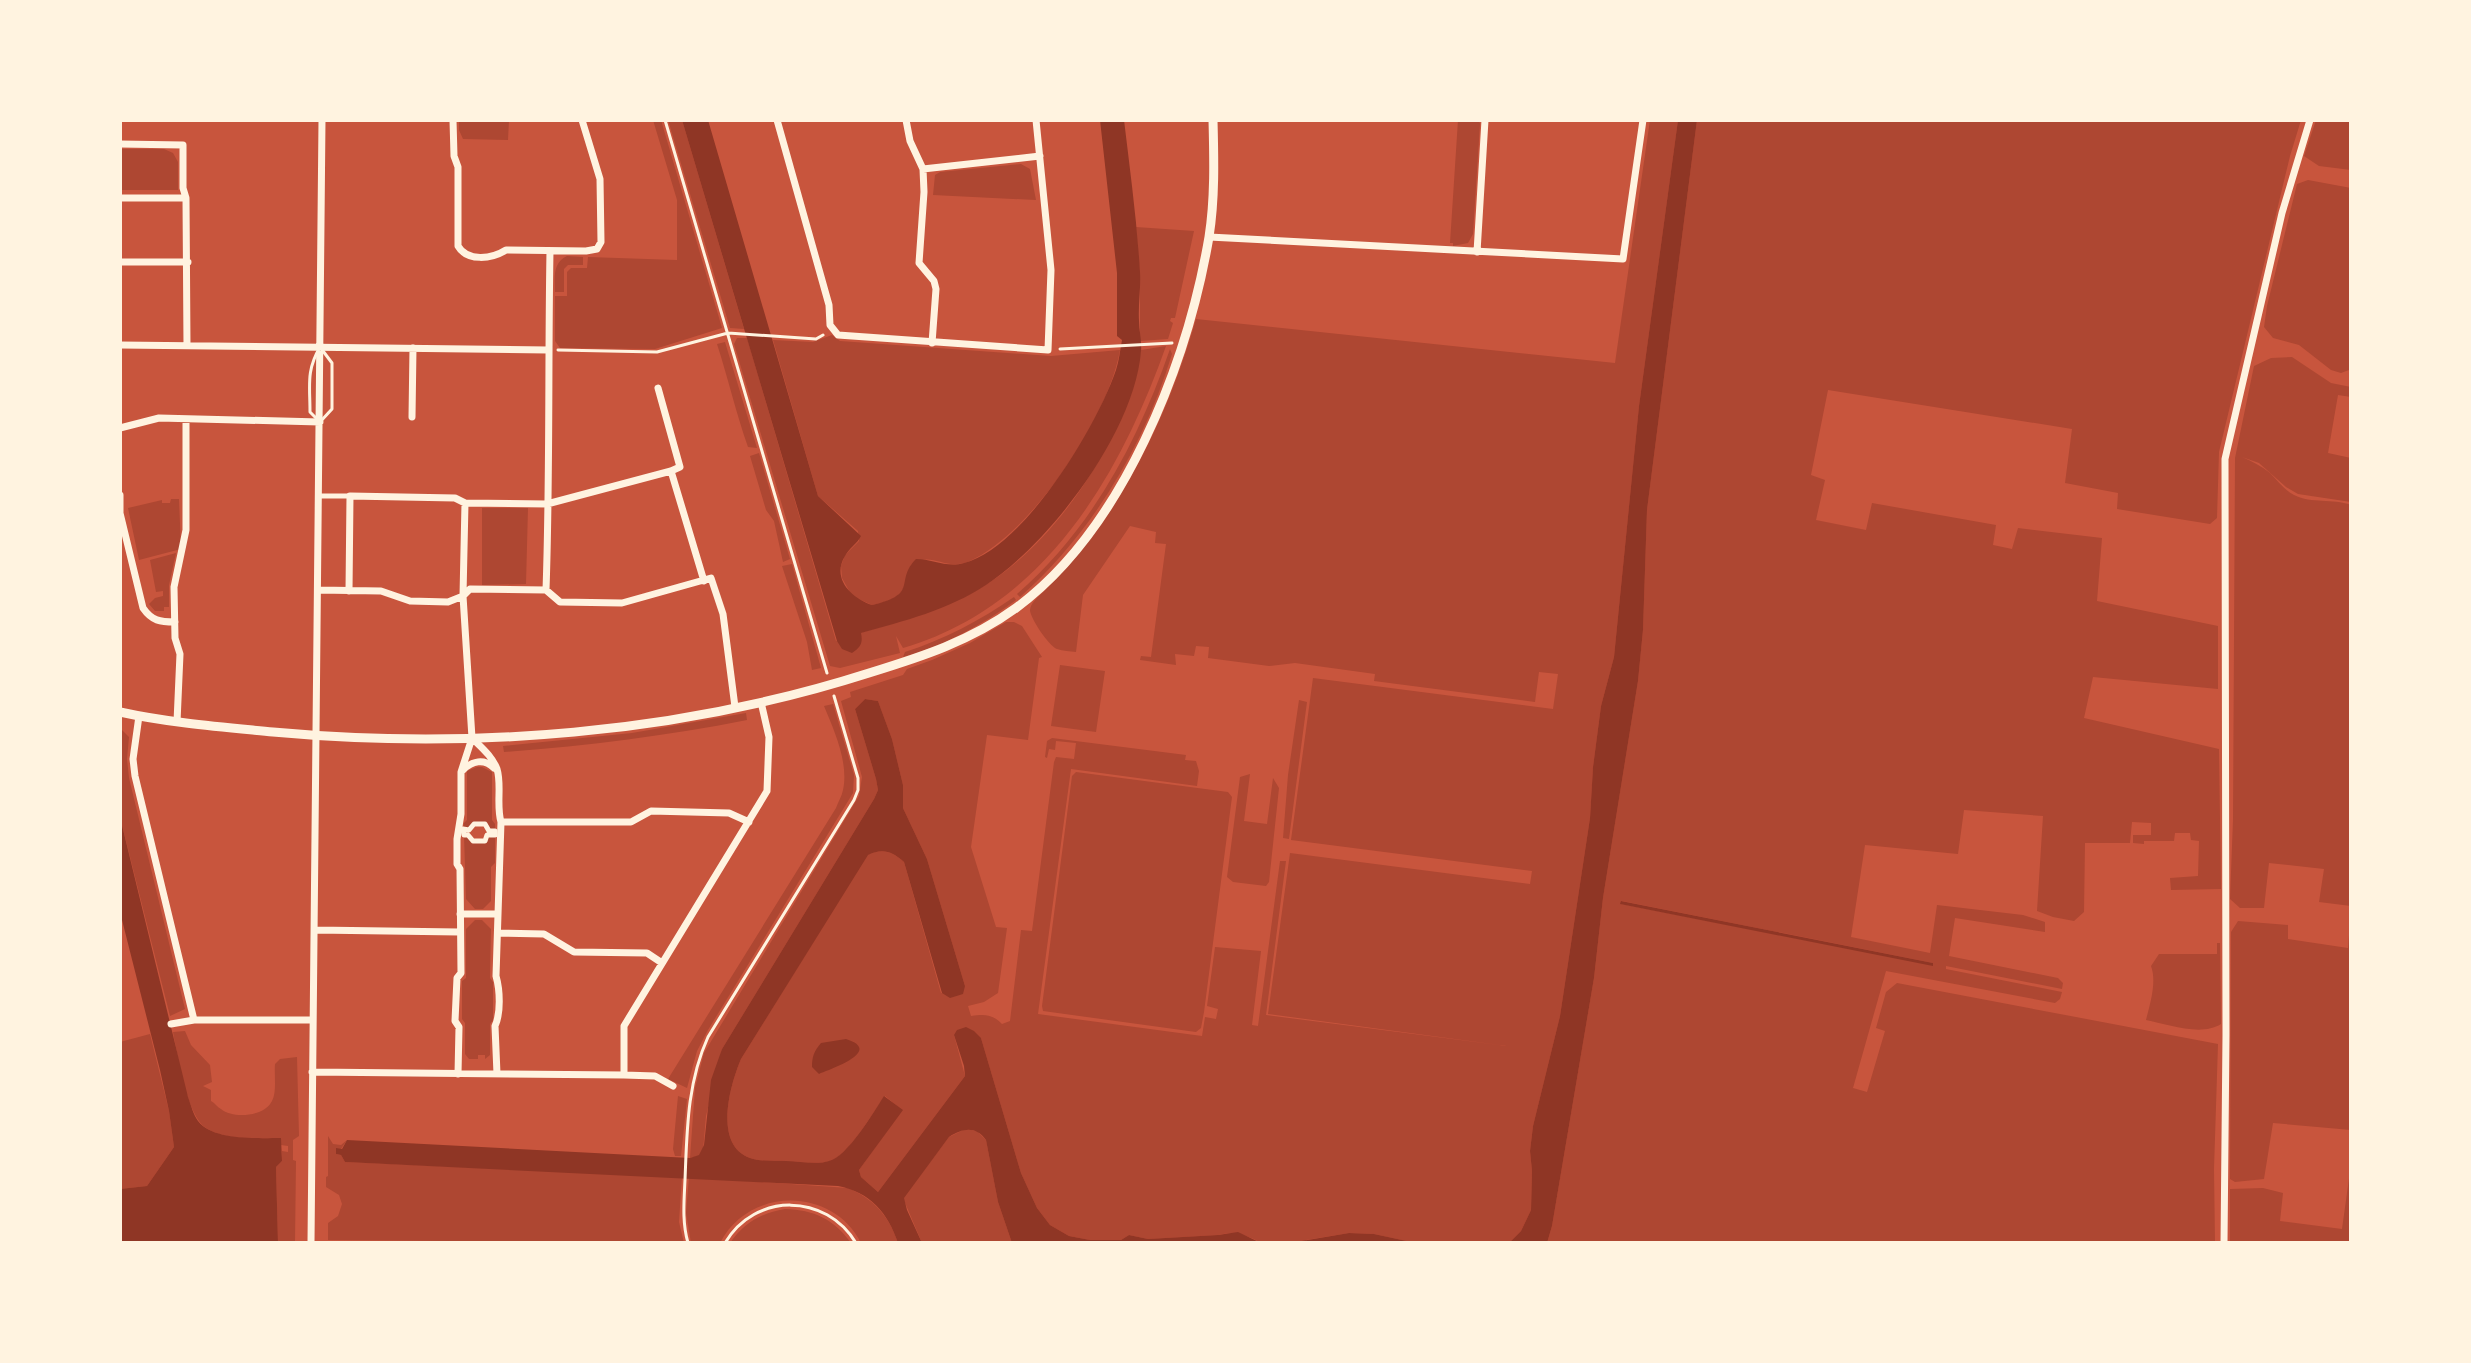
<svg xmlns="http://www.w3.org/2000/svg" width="2471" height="1363" viewBox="0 0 2471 1363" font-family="Mulish,sans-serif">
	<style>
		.green { fill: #ae4732; fill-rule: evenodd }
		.water { fill: #8f3625 }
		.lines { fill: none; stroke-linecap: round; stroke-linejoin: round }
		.path { stroke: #fff3e0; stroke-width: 3 }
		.pedestrian { stroke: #fff3e0; stroke-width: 5 }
		.minor { stroke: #fff3e0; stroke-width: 7 }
		.tertiary { stroke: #fff3e0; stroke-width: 9 }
	</style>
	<rect width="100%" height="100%" fill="#c8553d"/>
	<path class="green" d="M459 120H509L508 140 463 139 459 130Z
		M653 120H661L722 328 655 349 560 348 555 341V296H567V272L571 268H587L588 257 677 260V200Z
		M668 120H682L744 329 730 328Z
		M1458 120H1479L1480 124 1473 234 1468 243 1453 246V243H1450Z
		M1650 120H1678L1639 406 1614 657 1601 706 1593 767 1590 818 1560 1016 1533 1126 1530 1151 1532 1171 1531 1210 1521 1231 1509 1243H1416L1374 1234 1349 1233 1306 1240V1243H1261C1249 1235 1231 1231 1218 1235L1148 1239 1129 1235 1121 1240H1090L1069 1236 1050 1225 1037 1208 1021 1173 981 1038 954 1035 965 1076 878 1192 861 1177 859 1170 902 1110 885 1096C873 1112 848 1156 830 1161 817 1165 799 1161 786 1161 775 1160 761 1162 750 1158 713 1145 730 1085 741 1059L867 855C882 848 892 851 904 862L941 993 965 986 927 859 903 808V785L892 739 878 701 865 699 855 709 876 779 878 790 874 799 722 1049 706 1116 703 1151 699 1156 690 1158 695 1088 704 1053 859 796 862 777 841 701 851 697 850 692 903 675 907 669 932 660 970 643 1006 622H1014L1022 626 1042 657 1039 658 1028 740 987 735 971 847 996 927 1007 928 998 993 984 1002 968 1006 971 1016C985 1014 992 1014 1002 1024L1010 1021 1021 930 1032 931 1054 762 1056 757 1074 759 1076 743 1056 741 1055 750 1049 749 1047 758 1045 757 1047 741 1052 738 1186 755 1185 760 1196 761 1199 771 1197 786 1071 769 1038 1014 1202 1036 1205 1017 1216 1019 1218 1009 1207 1006 1215 947 1261 951 1252 1025 1258 1026 1280 861H1286L1266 1015 1507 1046 1268 1014 1290 853 1530 884 1532 871 1291 840 1313 678 1553 709 1558 674 1539 672 1535 702 1374 681 1375 674 1295 663 1269 666 1208 658 1209 647 1196 646 1194 656 1175 654 1176 665 1140 660 1141 656 1151 657 1166 544 1155 543 1156 532 1130 526 1083 595 1076 652C1070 651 1063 651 1057 649 1049 646 1030 618 1030 610 1031 603 1036 599 1040 595 1060 576 1077 557 1093 535 1141 470 1174 396 1196 319L1615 363Z
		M1697 120H2301L2290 156 2219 452 2217 518 2210 524 2117 509 2118 493 2065 483 2072 429 1828 390 1811 475 1825 480 1816 520 1866 530 1872 503 1996 525 1993 545 2012 549 2018 528 2102 538 2097 601 2218 626V689L2093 677 2084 718 2219 749 2221 889 2171 890 2170 878 2198 876 2199 841 2191 840 2190 833H2175L2174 841H2144V844L2133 843V835H2151V823L2132 822 2130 843H2085L2084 912 2074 921 2053 917 2037 911 2043 816 1964 810 1958 854 1865 845 1851 937 1930 953 1937 905 2023 915 2045 922V932L1955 918 1949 956 2058 978 2063 983 2062 989 1946 966V969L2062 992 2060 999 2055 1003 1886 971 1853 1088 1867 1092 1885 1031 1876 1028 1886 992 1897 983 2218 1044 2214 1169 2215 1243H1547L1552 1226 1594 978 1603 898 1638 681 1643 630 1647 510ZM1622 901 1933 963V965L1621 904Z
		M2316 120H2351V170L2319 166 2304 156Z
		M120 149H164L173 153 178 162V190H120Z
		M1021 164 1030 169 1036 200 933 195 935 175 940 172Z
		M2308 180 2351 188V336L2349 345 2351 346 2349 370 2341 373 2331 370 2299 345 2273 338 2264 327 2267 306 2297 184Z
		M1136 227 1194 231 1175 318H1171L1170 321 1173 323 1168 339 1140 341V275Z
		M567 256 583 257V265H568L564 269V292H555C555 278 552 263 567 256Z
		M832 335 840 341 1051 356 1120 350C1109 416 1032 533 970 561 949 570 937 557 922 560 918 560 915 563 911 565 903 593 903 598 872 605L852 596 842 578 841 566 845 555 859 541 858 531 818 496 773 340 813 342Z
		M737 338H747L836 641C879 626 923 617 964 597 1050 556 1125 441 1141 350L1166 346C1120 476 1044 607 903 648L896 636 900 653 840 668 830 666 734 344Z
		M725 342 757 448 748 447C736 413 728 378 717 344Z
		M1170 349 1172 354C1144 446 1092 533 1020 597L1017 594C1092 529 1138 441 1170 349Z
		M2292 357 2331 383 2351 387V397L2338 395 2328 453 2351 458V502L2298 494 2286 487 2259 463 2242 457C2252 461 2261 466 2270 473 2278 481 2284 490 2294 495 2312 504 2332 498 2351 505V906L2319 902 2324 869 2269 863 2264 908H2240L2230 899 2233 820 2235 458 2254 366 2271 358Z
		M759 453 790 559 783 562 774 521 766 510 750 456Z
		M171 499H179L181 549 139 560 128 508 162 500V503H170Z
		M482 508H528L526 584 482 585Z
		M176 553 169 585V607H164V611H155L149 604 155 598 163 596V591L156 592 150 560Z
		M792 564 821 668 812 670 807 642 782 566Z
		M1014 597 1016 600C982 625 944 646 903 657L905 652C945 639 979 621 1014 597Z
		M1060 665 1105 671 1096 732 1051 726Z
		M1299 700 1307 702 1289 839 1283 838 1288 775Z
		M833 704 854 775 853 793 708 1030 697 1051 687 1088 668 1079 836 808C838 802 842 796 843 790 849 763 834 730 824 706Z
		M746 713 747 720C666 736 586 746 504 752L503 746 632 733Z
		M120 728 129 737 127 759 129 778 185 1009 170 1016 120 817Z
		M477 767H482L492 772V820L495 824V831H489L485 824H474L469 830 463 829 464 823 467 820V771Z
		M1076 772 1228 792 1232 797 1204 1012 1201 1028 1196 1032 1043 1011 1042 1006 1072 776Z
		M1250 774 1244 821 1267 824 1273 778 1279 788 1269 882 1266 886 1233 882 1227 877 1240 777Z
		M464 835 473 841H481L487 835H495V863L491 867V901L483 909H475L466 899Z
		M2351 911V1130L2273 1123 2264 1179 2235 1182 2230 1179 2231 932 2238 921 2288 925V939L2348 948Z
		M475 920H482L491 929 490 978 493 982V1020L490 1024V1055L485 1059V1055H478V1059H469L465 1054V1023L462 1019V981L466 978V929Z
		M2217 943H2220L2221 1024C2201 1037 2167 1024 2146 1020 2150 1004 2157 982 2151 966L2159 954H2217Z
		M185 1031 191 1045 210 1065 212 1082 203 1086 211 1090V1101C215 1103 217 1107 221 1109 233 1119 264 1117 272 1101 277 1092 274 1075 275 1064L280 1059 297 1057 299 1136 293 1140V1160L296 1161 295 1243H278L276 1167 282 1161V1151L288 1152V1146L281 1145V1138C257 1138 227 1141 206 1128 187 1116 179 1059 174 1038L173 1032Z
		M150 1034 169 1111 174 1147 147 1186 120 1189V1042Z
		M678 1096 687 1099 681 1156H675L673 1149Z
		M965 1129 977 1131 986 1140 998 1202 1012 1243H922L903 1198 949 1137Z
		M328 1136 333 1144 341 1145 347 1140 341 1149H336V1154L341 1155 345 1162 682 1177 679 1222 684 1243 328 1240V1223L338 1216 342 1204 339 1195 326 1187V1177L328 1176Z
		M2351 1164V1243H2230V1189L2263 1188 2283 1193 2280 1221 2342 1229Z
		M689 1177 848 1188C874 1199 889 1216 898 1243H861C833 1187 749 1186 720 1243H691L686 1213Z
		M785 1209C814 1210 834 1219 851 1243H730C744 1223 761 1213 785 1209Z"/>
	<path class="water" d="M682 120H708L818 496 861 536C857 544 849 548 845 556 831 579 852 598 872 605 920 594 894 581 916 559 932 559 947 568 964 563 1024 548 1097 426 1116 370 1119 361 1120 351 1122 340L1117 336V273L1100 120H1124C1130 170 1137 221 1140 272 1141 288 1138 305 1139 321 1139 331 1142 341 1141 351 1135 431 1051 542 986 585 948 610 904 621 861 633 863 643 861 647 852 653L842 649 837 641Z
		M1678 120H1697L1647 510 1643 630 1638 681 1603 898 1594 978 1552 1226 1547 1243H1509L1521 1231 1531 1210 1532 1171 1530 1151 1533 1126 1560 1016 1590 818 1593 767 1601 706 1614 657 1639 406Z
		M865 699 878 701 892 739 903 785V808L927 859 965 986 963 994 950 998 942 993 904 862C892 851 882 848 868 855L741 1059C730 1085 713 1145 750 1158 761 1162 775 1160 786 1161 799 1161 817 1165 829 1161 847 1157 874 1112 884 1096L903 1110 859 1170 861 1177 878 1192 965 1076 964 1066 954 1035 957 1030 966 1027 974 1031 981 1038 1021 1173 1037 1208 1050 1225 1069 1236 1090 1240H1121L1129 1235 1148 1239 1218 1235 1238 1232 1261 1243H1012L998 1202 986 1140C976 1126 963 1128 949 1137L904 1198 907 1210 922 1243H898C888 1213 870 1192 838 1186L345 1162 341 1155 336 1154V1148L342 1149 347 1140 690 1158 699 1155 704 1145 711 1080 722 1049 874 799 878 790 876 779 855 709Z
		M120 817 188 1097C191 1105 193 1114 198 1121 213 1141 259 1138 281 1138L282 1161 276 1167 278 1243H120V1189L147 1186 174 1147 169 1111 160 1070 120 912Z
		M1621 901 1933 963V966L1620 904Z
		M846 1039C884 1051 831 1069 819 1074L812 1067C812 1057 814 1051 821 1043Z
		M1349 1233 1374 1234 1416 1243H1290Z"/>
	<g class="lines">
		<path class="path" d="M665 120 827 673
			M320 347 332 363V409L320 422 310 412C310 385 306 371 320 347Z
			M1060 349 1172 343
			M558 350 657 352 728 333 816 339 823 335
			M688 1243C682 1222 684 1202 685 1180 687 1131 687 1083 708 1037L854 800 858 790V778L834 696
			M725 1243C755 1192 826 1193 856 1243"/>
		<path class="pedestrian" d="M319 496H350
			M474 824H485L489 831H495V835H487L485 841H473L468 835H464L463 829 469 830Z"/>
		<path class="minor" d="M453 120 454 156 458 167V246C467 262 492 259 506 250L586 251 597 249 601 242 600 179 582 120
			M777 120 829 305 830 325 838 335 1048 350 1051 270 1036 120
			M906 120 910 141 923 169 924 192 919 263 934 281 936 289 932 343
			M120 144 183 145V188L186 198 187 345
			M923 169 1040 156
			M120 198H186
			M1209 237 1623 259 1643 120
			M1477 252 1485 120
			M120 262H188
			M120 345 548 350
			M412 417 413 348
			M120 428 159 418 320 422
			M671 471 704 581
			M120 495V513L143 608C152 621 160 622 175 622
			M318 590 381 591 410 601 448 602 463 596 470 589 546 590 560 602 622 603 711 578 723 614 735 707
			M546 590C550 477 548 364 550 251
			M349 591 350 496 455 498 465 503 547 504 671 471 680 467 658 388
			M139 716 133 759 135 776 194 1020H312
			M177 722 180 654 175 638 174 587 186 530V419
			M472 738C482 748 492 756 497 769 502 785 496 805 501 822L496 976C500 990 501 1013 495 1026L497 1074
			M463 770C472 761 484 758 494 768
			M501 822H631L651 811 729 813 749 822
			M460 914H498
			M315 930 459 932
			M498 933 544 934 574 952 647 953 662 963
			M171 1024 194 1020
			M312 1072 624 1075 655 1076 673 1086
			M458 1074 459 1027 455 1021 457 978 461 973 460 869 457 864V839L461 814V772L472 738 463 596 465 503
			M624 1075V1026L767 791 769 737 761 702
			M311 1243 322 120
			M2224 1243 2226 1035 2225 459 2282 213 2310 120"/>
		<path class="tertiary" d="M120 712C170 723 222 727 273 732 472 750 678 734 869 673 921 657 971 641 1016 608 1123 529 1187 365 1209 237 1215 199 1214 159 1213 120"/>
	</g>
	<rect width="2471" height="1363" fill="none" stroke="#fff3e0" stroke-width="244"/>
</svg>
